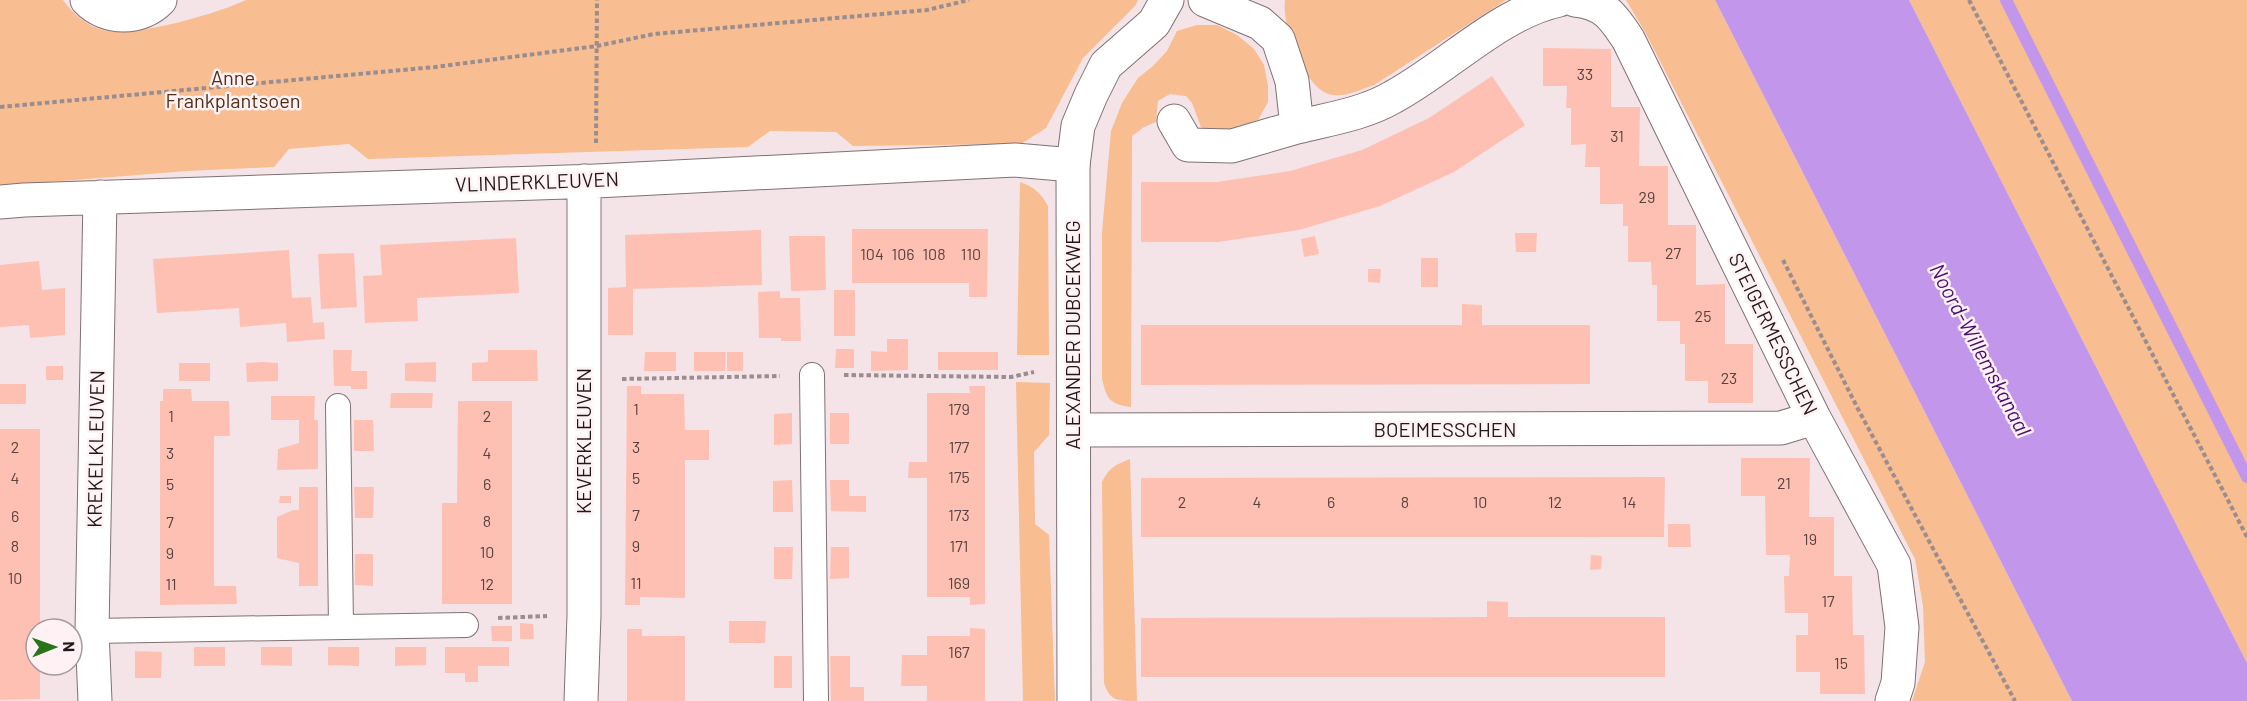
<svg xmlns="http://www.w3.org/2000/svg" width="2247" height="701" viewBox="0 0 2247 701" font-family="Barlow,sans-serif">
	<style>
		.green { fill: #f8bd91 }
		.water { fill: #c297eb }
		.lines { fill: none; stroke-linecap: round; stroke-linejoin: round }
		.stream { stroke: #c297eb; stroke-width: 12 }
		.building { fill: #ffc0b4 }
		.lane-casing { stroke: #807174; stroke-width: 26 }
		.street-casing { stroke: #807174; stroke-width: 35 }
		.secondary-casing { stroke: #807174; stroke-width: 35 }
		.path { stroke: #9a8d90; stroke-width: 4; stroke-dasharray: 4.5 3; stroke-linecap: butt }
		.lane { stroke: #fff; stroke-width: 24 }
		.street { stroke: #fff; stroke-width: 33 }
		.secondary { stroke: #fff; stroke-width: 33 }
		.labels { text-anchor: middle; stroke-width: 5; stroke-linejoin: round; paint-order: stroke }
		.number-label { font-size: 16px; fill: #574340 }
		.park-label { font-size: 20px; fill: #502f14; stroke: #fff1f4 }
		.street-label { font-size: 20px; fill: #1f191a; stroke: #fff1f4 }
		.water-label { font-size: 21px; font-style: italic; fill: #4a0d71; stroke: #fff1f4 }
	</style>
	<rect width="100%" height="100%" fill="#f4e3e7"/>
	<path class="green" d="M0 0H63C72 13 87 26 103 30 134 38 216 14 246 0H1138L1135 6 1083 58 1046 128 1021 144 853 146 836 132 770 131 748 147 368 159 349 144 289 149 274 167 187 171 0 186Z
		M1285 0H1506L1374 85C1362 89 1346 97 1333 95 1306 93 1281 24 1285 0Z
		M1626 0H1715L2072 701H1912L1925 662 1923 606 1915 559 1645 32Z
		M1909 0H2247V663Z
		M1197 25H1217L1237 35 1254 49 1264 65 1268 86V102L1258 120 1230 132 1212 133 1201 127 1192 103 1186 96 1170 94 1158 101 1156 122 1144 127 1132 136 1131 407C1109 404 1107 399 1102 379V232L1111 131 1122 103 1138 78 1153 66 1167 51 1177 31Z
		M1020 182C1034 187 1041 193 1048 206L1049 355H1017Z
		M1016 382 1050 383 1049 435 1034 452 1035 524 1049 535 1055 701H1023Z
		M1130 459 1137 701C1117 701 1110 701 1104 683L1102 482C1108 469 1116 464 1130 459Z"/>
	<path class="water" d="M1715 0H1909L2247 663V701H2072Z"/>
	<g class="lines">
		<path class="stream" d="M2006 0 2247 477"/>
	</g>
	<path class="building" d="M1543 48 1611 49V107H1640L1639 166H1668V225H1696V285L1725 284V344H1753V403H1708V381H1685V344H1680V321H1657V285H1652L1651 262H1628V226H1623V204H1600V167H1585L1586 144 1571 145V108H1566L1567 86H1543Z
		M1492 76 1525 125 1454 172 1380 206 1299 230 1218 242H1141V182H1217L1290 171 1362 150 1429 118Z
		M852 229H988L987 297H969V283H852Z
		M761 230 762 285 633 289V335H608V288L626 287 625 235Z
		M1515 233H1537L1536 252H1516Z
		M789 236H825L826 290 791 291Z
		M1315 236 1319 254 1304 257 1301 239Z
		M516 238 519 293 417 298 418 321 365 323 363 276 382 275 380 245Z
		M289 250 292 298 311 297 313 323 324 322 325 339 287 342 286 323 240 327 239 308 157 313 153 259Z
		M354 253 357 307 321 309 318 254Z
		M1421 258H1438V287H1421Z
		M39 261 42 290 65 288V335L30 338 29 325 0 327V265Z
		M1368 269H1381L1380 283 1368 282Z
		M834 290H855V336H834Z
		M780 291V298H800L801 341H781V338H759L758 292Z
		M1462 304 1482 305V325H1590V384L1141 385V325H1462Z
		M887 339H908V370L871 371V351L887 352Z
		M836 349H854V368H835Z
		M333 350H352L351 371H367V389H351V386H334Z
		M488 350H537L538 381H472V363L488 362Z
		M645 352H676V371H644Z
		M694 352H726L725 371H694Z
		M727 352H743V371H727Z
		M938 352H998V370H938Z
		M263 362 278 363V381L247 382 246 363Z
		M436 362V382L405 381V363Z
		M179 363H210V381H179Z
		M46 366H63V380H46Z
		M0 384H26V404H0Z
		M627 386H641V394H684L685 430H709V460H685V598L640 597V605H625Z
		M969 386H985V604L970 605V597H927V478H908L909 462H927V393H970Z
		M163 389H191L192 401H229L230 436H214V586H236L237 604 160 605V401H163Z
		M391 393H433L432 408H390Z
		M271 396H315L314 420H318V469L277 470 278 449 299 443V420H271Z
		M458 401H512V604H442V503H457Z
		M792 413V444L774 445V414Z
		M830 413H849V444H830Z
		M354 420H373L374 451H354Z
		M0 429H40V629H36V665H40V699L0 700Z
		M1741 458H1810L1809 517H1834V576H1852L1853 635H1864L1865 694H1820V672H1796V635H1808V613H1785L1784 576H1789L1790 555H1766L1765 496H1741Z
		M1665 477 1664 537H1141V478Z
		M792 480 793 512H773V481Z
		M830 480H849V496H866V512L831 511Z
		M299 487H318V586H299V563L277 558V517L293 510H299Z
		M354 487H374L373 518H355Z
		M280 496H291V503H279Z
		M1668 524H1690L1691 547H1668Z
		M774 547H793L792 579H774Z
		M831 547H849V578L830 579Z
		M355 554H373V586L355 585Z
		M1591 555 1602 556 1601 569 1590 570Z
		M1487 601 1508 602V617H1665V677H1141V618L1487 617Z
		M729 621H766L765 643H729Z
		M520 623 533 624 534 639H520Z
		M491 626H512V641H492Z
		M970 628 985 629V701H927V686H901L902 655H927V636H970Z
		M627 629H642V636H685V701H627Z
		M194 647H225V666H194Z
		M261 647H292V666L261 665Z
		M328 647H359V666L328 665Z
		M395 647H426V665L395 666Z
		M445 647H509V666H478V682H465V673H445Z
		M135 651 162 652 161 678H135Z
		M774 656H792V688H774Z
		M830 656H850V687H864V701H831Z"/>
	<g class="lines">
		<defs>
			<path id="lane" d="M812 375 816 701
				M338 406 341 626
				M92 631 466 625"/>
			<path id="street" d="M87 0C106 20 141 20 160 0
				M1205 0 1260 23 1278 39 1292 81 1297 127C1329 119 1364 114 1393 97 1447 68 1499 13 1559 0
				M1575 0C1604 3 1613 16 1628 39L1814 418 1894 565 1902 627 1898 683 1892 701
				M1174 121 1188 145 1232 146 1297 127
				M0 202 24 200 596 181 1015 160 1073 165
				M1074 430 1781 428 1814 418
				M95 701 92 631 100 197
				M581 701 584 615V181"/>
			<path id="secondary" d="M1074 701 1073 165 1078 126 1091 95 1106 65 1154 23 1167 0"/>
		</defs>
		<use href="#lane" class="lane-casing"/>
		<use href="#street" class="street-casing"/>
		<use href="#secondary" class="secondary-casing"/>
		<path class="path" d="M1969 0 2247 537
			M0 107 435 67 597 46 654 34 927 10 969 0
			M596 143 597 0
			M1783 260 1858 409 2015 701
			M844 375 1011 377 1034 372
			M622 379 780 376
			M498 618 547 616"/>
		<use href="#lane" class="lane"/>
		<use href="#street" class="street"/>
		<use href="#secondary" class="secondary"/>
	</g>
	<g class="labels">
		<g class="number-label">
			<text x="1585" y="80">33</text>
			<text x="1617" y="142">31</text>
			<text x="1647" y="203">29</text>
			<text x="1673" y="259">27</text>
			<text x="872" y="260">104</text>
			<text x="903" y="260">106</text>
			<text x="934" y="260">108</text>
			<text x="971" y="260">110</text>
			<text x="1703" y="322">25</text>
			<text x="1729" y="384">23</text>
			<text x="636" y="415">1</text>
			<text x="959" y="415">179</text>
			<text x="171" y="422">1</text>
			<text x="487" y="422">2</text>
			<text x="15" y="453">2</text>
			<text x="636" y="453">3</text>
			<text x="959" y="453">177</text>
			<text x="170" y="459">3</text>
			<text x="487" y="459">4</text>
			<text x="959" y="483">175</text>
			<text x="15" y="484">4</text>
			<text x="636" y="484">5</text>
			<text x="1784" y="489">21</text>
			<text x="170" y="490">5</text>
			<text x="487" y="490">6</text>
			<text x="1182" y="508">2</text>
			<text x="1257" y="508">4</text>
			<text x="1331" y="508">6</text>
			<text x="1405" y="508">8</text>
			<text x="1480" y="508">10</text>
			<text x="1555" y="508">12</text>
			<text x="1629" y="508">14</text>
			<text x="636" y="521">7</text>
			<text x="959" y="521">173</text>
			<text x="15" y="522">6</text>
			<text x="487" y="527">8</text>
			<text x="170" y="528">7</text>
			<text x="1810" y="545">19</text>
			<text x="15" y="552">8</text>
			<text x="636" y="552">9</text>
			<text x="959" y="552">171</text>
			<text x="487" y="558">10</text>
			<text x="170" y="559">9</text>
			<text x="15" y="584">10</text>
			<text x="636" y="589">11</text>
			<text x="959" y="589">169</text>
			<text x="171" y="590">11</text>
			<text x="487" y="590">12</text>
			<text x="1828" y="607">17</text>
			<text x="959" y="658">167</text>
			<text x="1841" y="669">15</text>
		</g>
		<g class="park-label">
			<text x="233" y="85">Anne<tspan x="233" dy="23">Frankplantsoen</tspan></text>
		</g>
		<g class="street-label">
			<text transform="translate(537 182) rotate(-2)" y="7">VLINDERKLEUVEN</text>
			<text transform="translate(1773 334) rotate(64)" y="7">STEIGERMESSCHEN</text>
			<text transform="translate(1073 335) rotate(-90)" y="7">ALEXANDER DUBCEKWEG</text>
			<text x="1445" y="437">BOEIMESSCHEN</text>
			<text transform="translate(584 441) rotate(-90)" y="7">KEVERKLEUVEN</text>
			<text transform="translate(96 449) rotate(-89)" y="7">KREKELKLEUVEN</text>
		</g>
		<g class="water-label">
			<text transform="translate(1980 350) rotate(62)" y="7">Noord-Willemskanaal</text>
		</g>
	</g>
	<g transform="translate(54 647) rotate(89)"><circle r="28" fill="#fff1f4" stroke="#a59b9d" stroke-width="1.5"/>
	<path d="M0-4.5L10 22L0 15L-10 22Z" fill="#27741b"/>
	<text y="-9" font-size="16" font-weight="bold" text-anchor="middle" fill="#1f191a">N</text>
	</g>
</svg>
